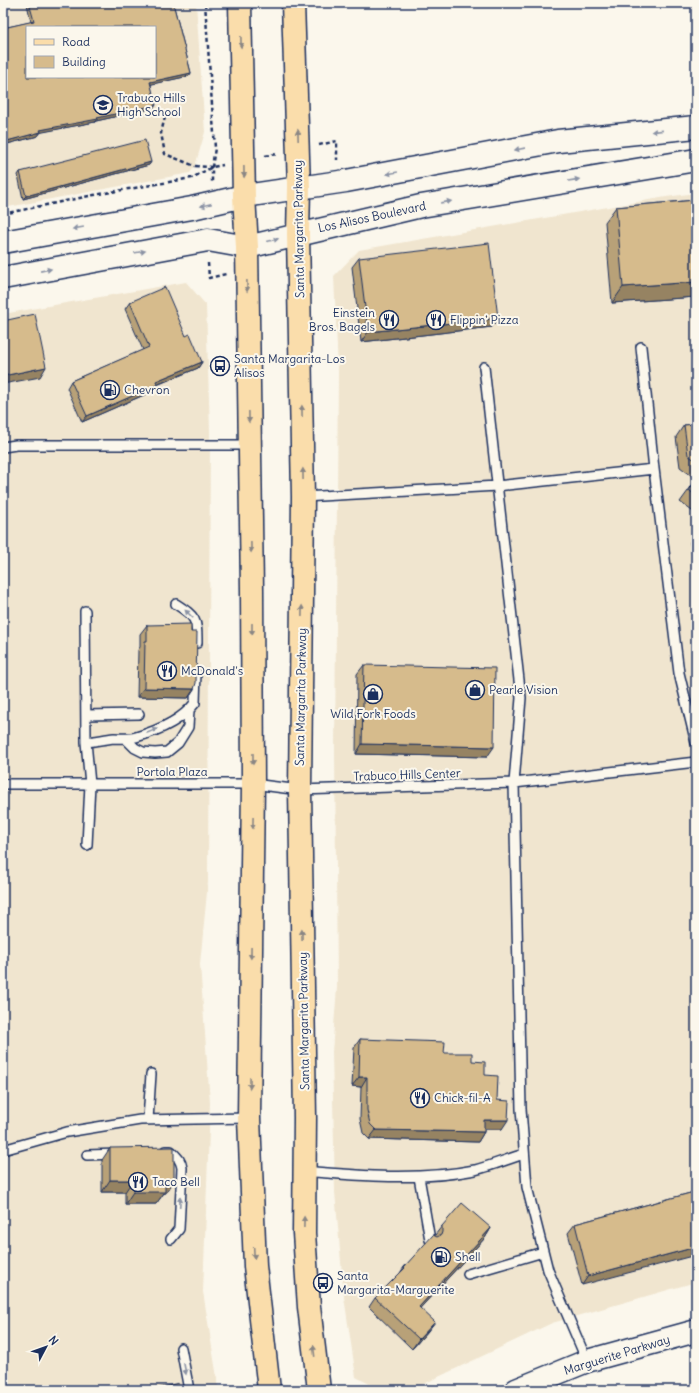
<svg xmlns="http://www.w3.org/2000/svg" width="699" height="1393" viewBox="0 0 699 1393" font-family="Delius,sans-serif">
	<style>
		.built { fill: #f0e5cf; fill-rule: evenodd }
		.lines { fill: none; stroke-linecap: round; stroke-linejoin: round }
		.service-casing { stroke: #1b2f5e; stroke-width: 12 }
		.secondary-casing { stroke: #1b2f5e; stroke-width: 25 }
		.primary-casing { stroke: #1b2f5e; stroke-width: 25 }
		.path { stroke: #1b2f5e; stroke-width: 2.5; stroke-dasharray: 4 3; stroke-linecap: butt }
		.service { stroke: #fbf7ec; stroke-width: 9 }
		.secondary { stroke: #fbf7ec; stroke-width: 22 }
		.primary { stroke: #faddab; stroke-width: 22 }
		.wall { fill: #b8a178; stroke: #1b2f5e }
		.shaded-wall { fill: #968362; stroke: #1b2f5e }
		.building { fill: #d6bb8c; stroke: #1b2f5e; fill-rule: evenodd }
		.oneway { fill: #8a8684 }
		.oneway2 { fill: #8b93a5 }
		.labels { text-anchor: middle; stroke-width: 4; stroke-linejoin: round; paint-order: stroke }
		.poi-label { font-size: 12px; fill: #1b2f5e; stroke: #fbf7ec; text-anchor: start }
		.street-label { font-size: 12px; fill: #1b2f5e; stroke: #fbf7ec }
	</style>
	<rect width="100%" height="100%" fill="#fbf7ec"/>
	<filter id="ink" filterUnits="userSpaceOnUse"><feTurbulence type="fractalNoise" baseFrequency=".025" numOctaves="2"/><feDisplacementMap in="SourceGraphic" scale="8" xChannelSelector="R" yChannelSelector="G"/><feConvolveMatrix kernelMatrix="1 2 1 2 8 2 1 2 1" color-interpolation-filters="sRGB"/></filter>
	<g filter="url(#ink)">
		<path class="built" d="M3 3H196L205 132 195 166 190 173 3 208ZM27 27H155V77H27Z
			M696 193V1282L552 1323 411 1390H381L356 1377 344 1297 335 1192 332 1052 337 987 335 750 338 371 334 276 359 250 666 197Z
			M186 282 206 305 210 431 208 882 200 964 210 1103 203 1292 219 1390H3V314Z"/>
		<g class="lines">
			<defs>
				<path id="service" d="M641 347 654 469 679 673 696 743
					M484 367 521 698 514 783 521 1109 527 1187 548 1270 587 1361
					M3 447 16 445H250
					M303 497 497 486 654 469
					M176 604C196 617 197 619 197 643
					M85 611 86 742 90 784 87 845
					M86 715 139 714
					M126 739 135 748 143 752 155 753 167 752 178 743 188 727 189 711
					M86 742C96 741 105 739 114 738 122 738 129 739 136 737 157 731 181 721 195 703L196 672
					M3 784H253L300 790 514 783 696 762
					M148 1120 151 1074
					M3 1150 67 1132 140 1120 249 1118
					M165 1151H171C177 1157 181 1160 182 1168L179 1229 171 1239
					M87 1155 118 1154
					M304 1171C361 1176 418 1181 475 1170 491 1166 508 1159 524 1154
					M419 1177 430 1240
					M468 1274 543 1252
					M181 1348 189 1390"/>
				<path id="secondary" d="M3 242 192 208 244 196 346 181 558 141 696 127
					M3 278 208 240 247 247 421 206 696 160
					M516 1390 587 1361 696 1331"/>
				<path id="primary" d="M240 3 244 196 247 247 252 590 253 784 249 1118 255 1266 269 1390
					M293 3 299 188 298 234 303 497 300 790 305 1118 304 1233 309 1307 319 1390"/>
			</defs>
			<use href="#service" class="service-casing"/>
			<use href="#secondary" class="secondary-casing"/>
			<use href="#primary" class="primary-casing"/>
			<path class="path" d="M205 3 215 148 212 167V182
				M165 117 161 133 165 154 195 166 212 167
				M319 145 337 141V160
				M265 156 277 154
				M3 214 94 195 192 178 212 167 223 165
				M208 263 209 278 226 274"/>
			<use href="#service" class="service"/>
			<use href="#secondary" class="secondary"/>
			<use href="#primary" class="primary"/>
		</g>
		<path class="wall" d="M28 3H173L191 73 189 76 151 84 154 108 96 121 95 122 41 132 38 136 3 145V28L31 22 27 4Z
			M151 162 149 165 23 199 18 175 20 172Z
			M696 200V297L612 303 605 222 616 207Z
			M359 258 492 327 361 342 352 267Z
			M130 302 186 336 202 362 198 368 157 385 153 391 82 422 67 388 71 381 143 350 125 309Z
			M696 424V479L680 467 676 437 684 425Z
			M696 480V514L680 502Z
			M696 533V590L690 542Z
			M147 625 191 632 194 689 188 698 137 697 138 650 140 647V634Z
			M364 665 487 757 356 754 357 674Z
			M360 1039 444 1053 472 1061 485 1075 497 1100 502 1129H484V1132L478 1142 369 1139 363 1133 360 1119 361 1087 352 1086 354 1048Z
			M110 1148 174 1181 166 1193H164L156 1204H125V1192H102V1160Z
			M694 1192 582 1285 568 1233 575 1224Z
			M442 1226 491 1228 485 1238 420 1308 428 1331 412 1349 369 1307 375 1298 400 1273 404 1267 435 1236V1235Z"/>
		<path class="shaded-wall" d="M191 73 189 76 148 85 150 82Z
			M156 105 154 108 96 121 95 122 38 133 40 130Z
			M41 132 38 136 3 145V142Z
			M151 162 149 165 23 199 26 196Z
			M696 282V297L612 303 623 287Z
			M498 318 492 327 361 342 368 332Z
			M202 362 198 368 151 387 156 381Z
			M46 367 40 377 3 384V376Z
			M157 385 153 391 82 422 87 416Z
			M144 688 194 689 188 698 137 697Z
			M362 744 494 747 487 757 356 754Z
			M359 1077H367L361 1087 352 1086Z
			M484 1120H508L502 1129H478Z
			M376 1130 484 1132 478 1142 369 1139Z
			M110 1180H133L125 1192H102Z
			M165 1181H174L166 1193H164L156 1204H125L133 1192Z
			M491 1228 485 1238 412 1317 419 1307Z
			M696 1247V1255L582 1285 588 1276Z
			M435 1322 428 1331 412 1349 419 1339Z"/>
		<path class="building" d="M29 3H173L191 73 150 82 156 105 97 118 98 119 40 130 41 132 3 142V28L34 21ZM27 27H155V77H27Z
			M145 140 151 162 26 196 20 172Z
			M696 200V282L623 287 616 207Z
			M489 243 498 318 368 332 359 258Z
			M165 287 186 336 190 334 202 362 156 381 157 385 87 416 71 381 149 347 130 302Z
			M35 314 46 367 3 376V321Z
			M696 424V461L688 455 684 425Z
			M696 480V496L689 490Z
			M191 624V632H197L196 683 194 689 144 688 145 641H147V625Z
			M364 665 495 668 494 747 362 744Z
			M360 1039 445 1042 444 1053H472V1061L485 1062V1075L498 1076 497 1100 509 1101 508 1120H484V1132L376 1130 370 1124 367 1110V1077H359Z
			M174 1147V1181H165V1192H133V1180H110V1148Z
			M694 1192 696 1199V1247L588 1276 575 1224Z
			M462 1203 491 1228 419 1307 435 1322 419 1339 375 1298 405 1268 404 1267 433 1235 437 1237 441 1235 442 1232V1226Z
			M178 1383 180 1390H154Z
			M223 1388V1390H216Z"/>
		<defs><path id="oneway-solid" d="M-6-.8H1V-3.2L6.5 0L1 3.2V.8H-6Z"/></defs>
		<g class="oneway">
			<use href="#oneway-solid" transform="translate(241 42) rotate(89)"/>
			<use href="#oneway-solid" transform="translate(298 135) rotate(-92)"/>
			<use href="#oneway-solid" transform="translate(244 172) rotate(89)"/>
			<use href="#oneway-solid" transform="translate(247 286) rotate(89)"/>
			<use href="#oneway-solid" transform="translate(302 411) rotate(-91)"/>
			<use href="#oneway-solid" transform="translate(249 417) rotate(89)"/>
			<use href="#oneway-solid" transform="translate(303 474) rotate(-91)"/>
			<use href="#oneway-solid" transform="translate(251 547) rotate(89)"/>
			<use href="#oneway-solid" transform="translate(302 611) rotate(-89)"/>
			<use href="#oneway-solid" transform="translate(252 629) rotate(90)"/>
			<use href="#oneway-solid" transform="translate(253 759) rotate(90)"/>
			<use href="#oneway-solid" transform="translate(253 823) rotate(91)"/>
			<use href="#oneway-solid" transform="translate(302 935) rotate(-91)"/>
			<use href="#oneway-solid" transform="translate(251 953) rotate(91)"/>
			<use href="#oneway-solid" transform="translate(250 1083) rotate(91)"/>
			<use href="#oneway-solid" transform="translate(304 1222) rotate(-89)"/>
			<use href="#oneway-solid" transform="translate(254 1253) rotate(87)"/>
			<use href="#oneway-solid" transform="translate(314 1351) rotate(-97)"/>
		</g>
		<g class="oneway2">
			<use href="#oneway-solid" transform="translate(657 131) rotate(174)"/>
			<use href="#oneway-solid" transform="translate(520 149) rotate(169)"/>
			<use href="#oneway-solid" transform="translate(392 173) rotate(170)"/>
			<use href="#oneway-solid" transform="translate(574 180) rotate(-9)"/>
			<use href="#oneway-solid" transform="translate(446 202) rotate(-9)"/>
			<use href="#oneway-solid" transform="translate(206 205) rotate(167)"/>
			<use href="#oneway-solid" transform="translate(78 228) rotate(170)"/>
			<use href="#oneway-solid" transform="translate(273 240) rotate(-14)"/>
			<use href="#oneway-solid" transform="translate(140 252) rotate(-10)"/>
			<use href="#oneway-solid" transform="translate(46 270) rotate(-11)"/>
			<use href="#oneway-solid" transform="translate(189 614) rotate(-135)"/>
			<use href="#oneway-solid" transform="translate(152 731) rotate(-22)"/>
			<use href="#oneway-solid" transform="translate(180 1202) rotate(-87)"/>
			<use href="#oneway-solid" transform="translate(185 1369) rotate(79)"/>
		</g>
	</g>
	<defs>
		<symbol id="school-ring" viewBox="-11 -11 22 22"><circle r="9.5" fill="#fbf7ec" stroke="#1b2f5e" stroke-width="1.5"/><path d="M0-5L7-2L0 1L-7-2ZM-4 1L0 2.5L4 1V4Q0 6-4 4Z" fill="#1b2f5e"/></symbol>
		<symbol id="restaurant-ring" viewBox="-11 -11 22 22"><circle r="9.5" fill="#fbf7ec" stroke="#1b2f5e" stroke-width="1.5"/><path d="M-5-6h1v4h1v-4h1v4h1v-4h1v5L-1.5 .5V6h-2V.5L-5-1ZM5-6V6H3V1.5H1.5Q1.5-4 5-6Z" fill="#1b2f5e"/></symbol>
		<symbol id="bus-ring" viewBox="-11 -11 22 22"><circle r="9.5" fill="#fbf7ec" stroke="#1b2f5e" stroke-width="1.5"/><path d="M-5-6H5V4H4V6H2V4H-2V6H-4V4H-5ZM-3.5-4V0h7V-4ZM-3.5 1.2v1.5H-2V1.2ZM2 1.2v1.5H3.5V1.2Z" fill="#1b2f5e"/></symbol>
		<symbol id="fuel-ring" viewBox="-11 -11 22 22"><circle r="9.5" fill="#fbf7ec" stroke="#1b2f5e" stroke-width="1.5"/><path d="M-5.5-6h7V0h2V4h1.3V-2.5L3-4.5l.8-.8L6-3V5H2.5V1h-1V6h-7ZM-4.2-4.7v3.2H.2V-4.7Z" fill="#1b2f5e"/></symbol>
		<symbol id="shop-ring" viewBox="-11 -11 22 22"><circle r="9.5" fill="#fbf7ec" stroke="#1b2f5e" stroke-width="1.5"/><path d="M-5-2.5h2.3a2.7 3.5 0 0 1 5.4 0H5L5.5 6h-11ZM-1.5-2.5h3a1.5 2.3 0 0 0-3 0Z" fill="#1b2f5e"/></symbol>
	</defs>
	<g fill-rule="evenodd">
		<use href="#school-ring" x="92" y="94" width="22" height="22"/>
		<use href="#restaurant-ring" x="378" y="309" width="22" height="22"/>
		<use href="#restaurant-ring" x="425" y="309" width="22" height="22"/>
		<use href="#bus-ring" x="209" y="355" width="22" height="22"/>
		<use href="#fuel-ring" x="99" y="379" width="22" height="22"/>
		<use href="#restaurant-ring" x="156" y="660" width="22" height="22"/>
		<use href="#shop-ring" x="464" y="679" width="22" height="22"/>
		<use href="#shop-ring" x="362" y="683" width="22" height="22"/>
		<use href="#restaurant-ring" x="409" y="1087" width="22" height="22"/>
		<use href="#restaurant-ring" x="127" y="1171" width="22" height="22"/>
		<use href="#fuel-ring" x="430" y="1246" width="22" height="22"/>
		<use href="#bus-ring" x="312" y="1272" width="22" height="22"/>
	</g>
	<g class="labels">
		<g class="poi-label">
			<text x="117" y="102">Trabuco Hills<tspan x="117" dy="14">High School</tspan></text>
			<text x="375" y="317" text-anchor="end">Einstein<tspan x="375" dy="14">Bros. Bagels</tspan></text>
			<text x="450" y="324">Flippin' Pizza</text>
			<text x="234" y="363">Santa Margarita-Los<tspan x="234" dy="14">Alisos</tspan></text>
			<text x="124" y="394">Chevron</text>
			<text x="181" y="675">McDonald's</text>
			<text x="489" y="694">Pearle Vision</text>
			<text x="373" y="718" text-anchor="middle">Wild Fork Foods</text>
			<text x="434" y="1102">Chick-fil-A</text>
			<text x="152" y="1186">Taco Bell</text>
			<text x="455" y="1261">Shell</text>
			<text x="337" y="1280">Santa<tspan x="337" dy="14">Margarita-Marguerite</tspan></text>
		</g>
		<g class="street-label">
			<text transform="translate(372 217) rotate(-12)" y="4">Los Alisos Boulevard</text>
			<text transform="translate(299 229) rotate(-91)" y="4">Santa Margarita Parkway</text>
			<text transform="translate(301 697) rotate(-89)" y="4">Santa Margarita Parkway</text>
			<text x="172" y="776">Portola Plaza</text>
			<text transform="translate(407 775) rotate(-2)" y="4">Trabuco Hills Center</text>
			<text transform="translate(304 1021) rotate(-91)" y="4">Santa Margarita Parkway</text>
			<text transform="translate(617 1355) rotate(-17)" y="4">Marguerite Parkway</text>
		</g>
	</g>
	<rect width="699" height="1393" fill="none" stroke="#fbf7ec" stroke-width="16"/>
	<rect x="8" y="8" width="683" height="1377" fill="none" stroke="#1b2f5e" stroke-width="1.5" filter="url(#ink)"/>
	<rect x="26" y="26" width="130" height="52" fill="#fbf7ec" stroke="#a1a7b3"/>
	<rect x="34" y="39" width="20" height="6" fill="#faddab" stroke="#a1a7b3"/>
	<text x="62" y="46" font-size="12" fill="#1b2f5e">Road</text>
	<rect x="34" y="56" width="20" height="12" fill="#d6bb8c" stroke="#a1a7b3"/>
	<text x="62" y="66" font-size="12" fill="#1b2f5e">Building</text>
	<g transform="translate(46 1347) rotate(49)" stroke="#fbf7ec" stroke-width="3" paint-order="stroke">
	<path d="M0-3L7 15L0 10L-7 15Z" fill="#1b2f5e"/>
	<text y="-6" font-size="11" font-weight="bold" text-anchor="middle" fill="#1b2f5e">N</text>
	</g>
</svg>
